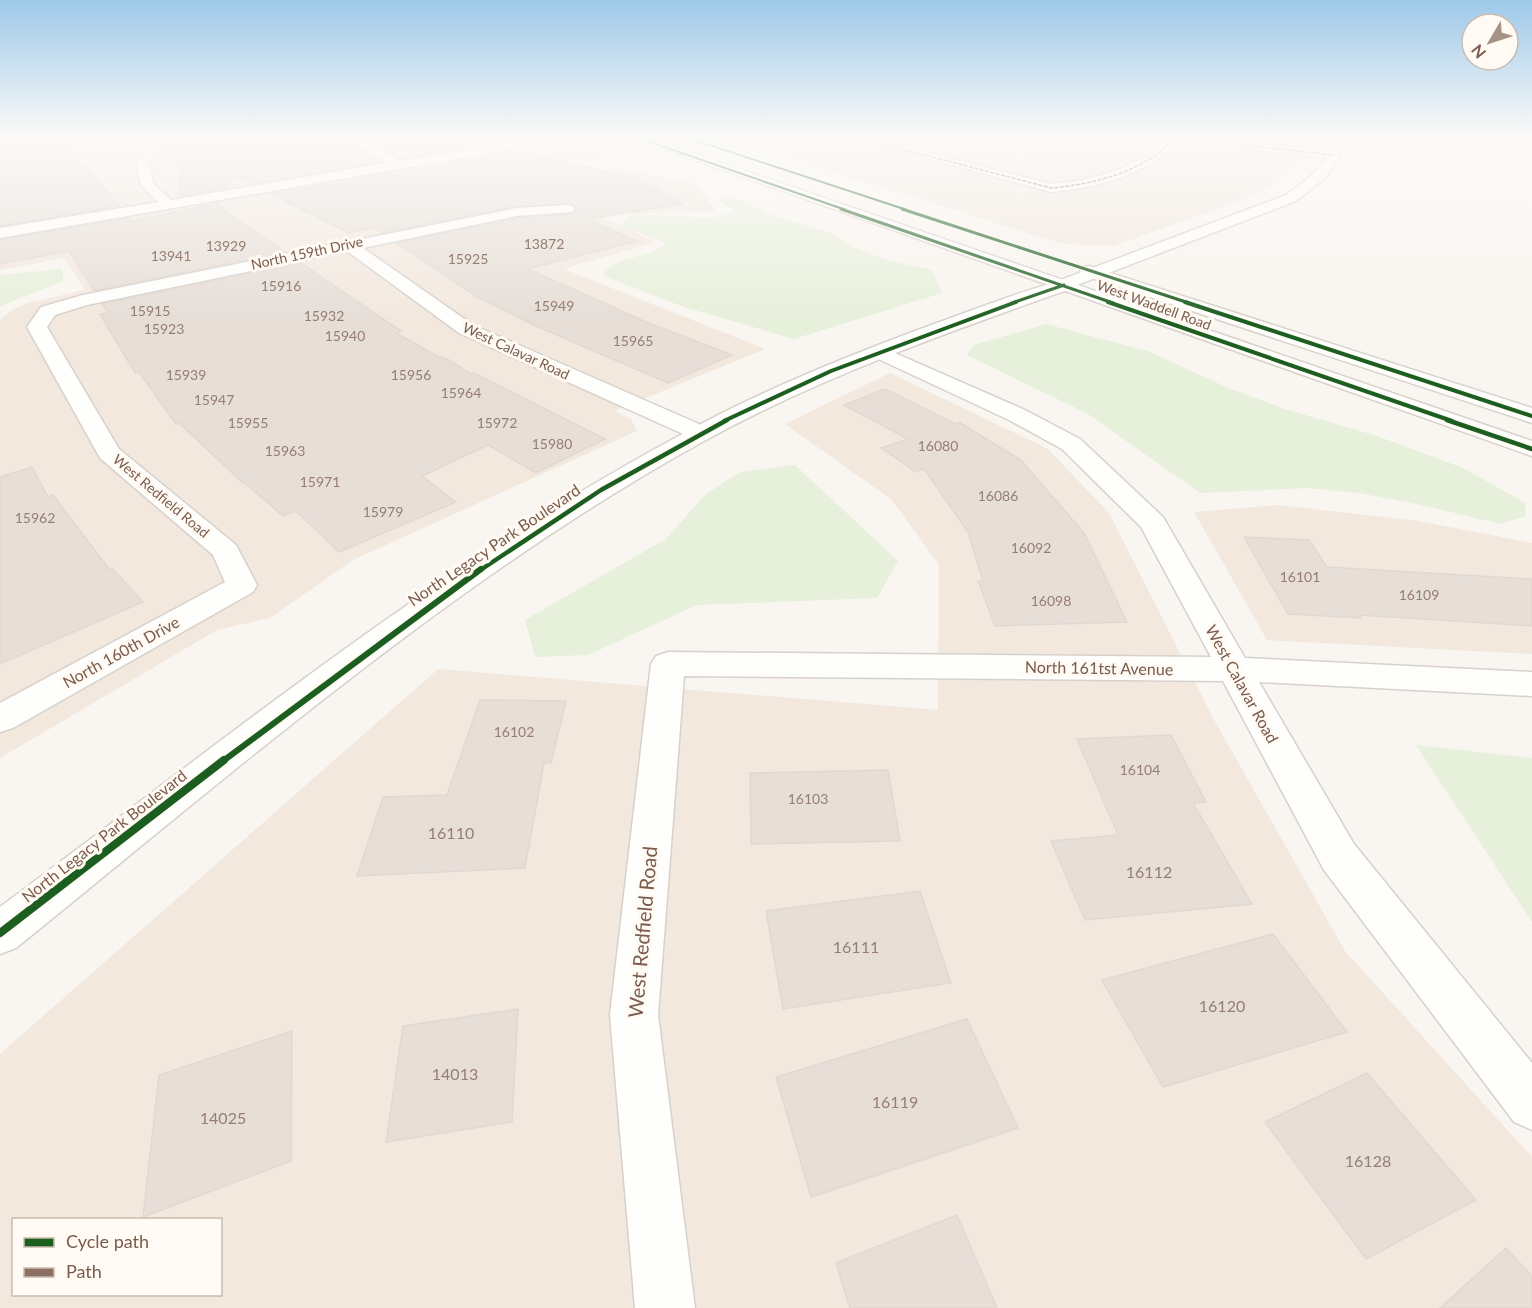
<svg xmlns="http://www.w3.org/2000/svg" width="1532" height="1308" viewBox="0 0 1532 1308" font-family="Lato,sans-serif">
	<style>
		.residential { fill: #f2e8de; fill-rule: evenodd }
		.green { fill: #e7f0db }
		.building { fill: #e6ded7; stroke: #e2d8d2; stroke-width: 1.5 }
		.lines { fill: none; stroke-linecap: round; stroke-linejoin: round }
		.minor-casing { stroke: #d7d1cb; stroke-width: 3 }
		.tertiary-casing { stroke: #d7d1cb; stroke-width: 3 }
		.secondary-casing { stroke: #d9d2cb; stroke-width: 3 }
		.minor { fill: #fefefd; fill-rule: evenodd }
		.tertiary { fill: #fefefd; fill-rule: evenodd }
		.secondary { fill: #fefefd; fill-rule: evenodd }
		.quiet { stroke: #8d6e63; stroke-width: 1.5; stroke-dasharray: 4 1.5; stroke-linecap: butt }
		.cycleway-far5-casing { stroke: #fffaf3; stroke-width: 4 }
		.cycleway-far4-casing { stroke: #fffaf3; stroke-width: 4.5 }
		.cycleway-far3-casing { stroke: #fffaf3; stroke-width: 6 }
		.cycleway-far2-casing { stroke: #fffaf3; stroke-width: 8 }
		.cycleway-far1-casing { stroke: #fffaf3; stroke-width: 10 }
		.cycleway-casing { stroke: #fffaf3; stroke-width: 11 }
		.cycleway-far5 { stroke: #1b5e20; stroke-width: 2 }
		.cycleway-far4 { stroke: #1b5e20; stroke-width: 3 }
		.cycleway-far3 { stroke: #1b5e20; stroke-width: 4 }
		.cycleway-far2 { stroke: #1b5e20; stroke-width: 4.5 }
		.cycleway-far1 { stroke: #1b5e20; stroke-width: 6 }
		.cycleway { stroke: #1b5e20; stroke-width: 8 }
		.labels { text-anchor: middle; stroke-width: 6; stroke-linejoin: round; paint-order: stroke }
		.number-label { font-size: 14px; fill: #977e72 }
		.far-street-label { font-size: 14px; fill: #7a5c4d; stroke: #fffaf3 }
		.street-label { font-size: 16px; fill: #7a5c4d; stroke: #fffaf3 }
		.near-number-label { font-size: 16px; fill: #977e72 }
		.near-street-label { font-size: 20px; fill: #7a5c4d; stroke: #fffaf3 }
	</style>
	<rect width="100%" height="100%" fill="#f9f5f0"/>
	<path class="residential" d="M0 136H474L503 151 587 137 628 154 528 172 624 169 698 184 716 212 633 214 617 212 605 219 656 242 564 269 765 349 614 411 631 419 637 431 353 560 270 618 217 630 0 758V320L14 309 28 303 85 290 64 258 0 270Z
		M718 136H1311L1312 142 1309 156 1271 186 1241 201 1113 246 1063 244Z
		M890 373 1048 449 1109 513 1213 718 1345 951 1532 1157V1308H0V1054L438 669 938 710 939 565 892 500 785 424ZM14 1220H220V1294H14Z
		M1278 505 1418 521 1532 543V654L1267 640 1194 512Z"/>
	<path class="green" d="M725 198 739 200 777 217 832 233 855 248 890 261 932 270 942 293 794 339 684 307 602 275C618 254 647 260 666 243L620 225 633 214 714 218 735 211 717 200Z
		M62 269 64 281 0 306V275Z
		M1046 324 1150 352 1226 387 1285 409 1377 436 1463 468 1525 503V516L1501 524 1421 505 1359 493 1307 488 1200 493 1088 414 967 355 974 345Z
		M795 465 898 561 877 598 697 605 588 655 535 657 525 620 666 539 706 494 740 472Z
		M1416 745 1532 758V922Z"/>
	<path class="building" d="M0 136H60L119 206 0 226Z
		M224 136H329L330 145 353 143 380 162 252 184 235 175 227 188 178 196 181 169 160 148 170 140Z
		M411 136H437L468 147 401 159 370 141Z
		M522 153 638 178 682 204 587 219 637 241 528 269 646 322 732 355 668 383 536 326 477 297 397 243 517 218 573 214 577 210 573 204 517 206 381 233 373 228 349 233 271 194Z
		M219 203 217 205 285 252 94 291 69 251 0 264V240L129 218 132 221Z
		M301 263 401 331 396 333 437 356 449 360 471 374 474 373 605 439 536 473 488 445 422 476 456 502 339 552 296 511 283 516 245 483H243L179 423 176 424 139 372 135 373 100 314 108 313 102 304Z
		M885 389 955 424 959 422 1021 460 1084 533 1127 622 995 626 978 581H983L968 532 924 469 916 472 881 448 908 439 844 405Z
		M32 467 48 497 53 495 109 569 112 568 143 602 0 664V477Z
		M1244 537 1309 540 1327 567 1532 579V626L1359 615 1361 618 1288 614Z
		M480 700 566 701 551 763H544L525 868 357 876 383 797 447 795Z
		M1171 735 1206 802 1193 803 1252 904 1085 920 1051 841 1118 835 1077 739Z
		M888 770 900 841 751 844 750 773Z
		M920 891 951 983 783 1009 766 911Z
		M1273 934 1347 1032 1163 1087 1102 980Z
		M518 1009 512 1122 386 1142 403 1026Z
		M967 1019 1018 1128 811 1197 776 1077Z
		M292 1031 291 1161 143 1217 159 1075Z
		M1367 1073 1476 1200 1366 1259 1265 1122Z
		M957 1215 997 1308H850L836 1263Z
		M1506 1248 1532 1276V1308H1440Z"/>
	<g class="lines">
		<defs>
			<path id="minor" d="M158 136H171L158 147 148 164 154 184 171 200 386 163 355 143 354 136H366L365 140 401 161 513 142 524 136H539L516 149 0 238V228L158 202 141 185 136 164 149 143Z
				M846 136H865L1051 184 1084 180 1115 171 1148 155 1167 140 1157 136H1194L1327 151 1324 136H1336L1340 155 1326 177 1296 201 1064 290 1055 285 1058 281 1286 195 1311 176 1326 158 1179 141C1147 176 1096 188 1051 192Z
				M568 205 573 206 575 209 573 212 517 216 363 248 473 325 708 428 712 433 708 438H692L459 333 347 251 87 305 55 315 47 327 119 449 236 545 257 585 253 592 13 728 0 732V703L225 582 213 555 100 458 27 327 41 307 83 295 340 243 347 239 352 241 517 208Z
				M879 346 1025 410 1080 439 1163 517 1245 658 1532 672V696L1259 682 1354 844 1532 1063V1130L1514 1122 1324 870 1223 681 684 676 658 1015 695 1308H635L610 1015 651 664 656 656 668 652 1211 657 1141 527 1062 449 1009 420 872 356 869 352 872 348Z"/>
			<path id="tertiary" d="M1064 280 1073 285 1070 289C946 333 820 377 704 441 457 577 235 771 16 948L0 954V907C222 742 443 561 688 431 767 388 850 355 934 324 977 309 1020 291 1064 280Z"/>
			<path id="secondary" d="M627 136H644L1532 441V456Z
				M1089 266 1532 408V423L1083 275 1080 271 1083 267Z"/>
		</defs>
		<use href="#minor" class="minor-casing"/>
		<use href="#tertiary" class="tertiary-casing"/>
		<use href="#secondary" class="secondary-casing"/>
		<use href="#minor" class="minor"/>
		<use href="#tertiary" class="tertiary"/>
		<use href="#secondary" class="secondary"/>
		<path class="quiet" d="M852 136 1051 188C1097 184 1145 171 1177 136
			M1163 136 1334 155"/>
		<defs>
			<path id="cycleway-far5" d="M633 136 846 210
				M682 136 907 210"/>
			<path id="cycleway-far4" d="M841 209 1113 303
				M902 209 1189 303
				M1012 303 1064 285"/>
			<path id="cycleway-far3" d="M1108 302 1452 421
				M1185 302 1532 416
				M724 421 831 371 1016 302"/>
			<path id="cycleway-far2" d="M1447 420 1532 449
				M479 571 601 490 727 420"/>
			<path id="cycleway-far1" d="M223 761 481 569"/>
			<path id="cycleway" d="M0 933 224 760"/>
		</defs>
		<use href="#cycleway-far5" class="cycleway-far5-casing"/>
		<use href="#cycleway-far4" class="cycleway-far4-casing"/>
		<use href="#cycleway-far3" class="cycleway-far3-casing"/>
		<use href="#cycleway-far2" class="cycleway-far2-casing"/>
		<use href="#cycleway-far1" class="cycleway-far1-casing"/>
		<use href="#cycleway" class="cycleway-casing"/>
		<use href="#cycleway-far5" class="cycleway-far5"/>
		<use href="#cycleway-far4" class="cycleway-far4"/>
		<use href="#cycleway-far3" class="cycleway-far3"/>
		<use href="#cycleway-far2" class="cycleway-far2"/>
		<use href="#cycleway-far1" class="cycleway-far1"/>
		<use href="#cycleway" class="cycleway"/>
	</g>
	<linearGradient id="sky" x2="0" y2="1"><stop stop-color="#9ec9e9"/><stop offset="0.43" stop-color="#fcfaf8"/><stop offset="1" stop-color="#fcfaf8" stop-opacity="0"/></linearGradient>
	<rect width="1532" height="319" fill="url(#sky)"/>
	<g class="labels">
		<g class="number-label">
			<text x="544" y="249">13872</text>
			<text x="226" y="251">13929</text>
			<text x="171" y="261">13941</text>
			<text x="468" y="264">15925</text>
			<text x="281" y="291">15916</text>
			<text x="554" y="311">15949</text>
			<text x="150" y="316">15915</text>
			<text x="324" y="321">15932</text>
			<text x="164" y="334">15923</text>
			<text x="345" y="341">15940</text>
			<text x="633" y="346">15965</text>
			<text x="186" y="380">15939</text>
			<text x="411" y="380">15956</text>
			<text x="461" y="398">15964</text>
			<text x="214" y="405">15947</text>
			<text x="248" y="428">15955</text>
			<text x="497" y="428">15972</text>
			<text x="552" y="449">15980</text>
			<text x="938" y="451">16080</text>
			<text x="285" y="456">15963</text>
			<text x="320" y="487">15971</text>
			<text x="998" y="501">16086</text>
			<text x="383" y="517">15979</text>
			<text x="35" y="523">15962</text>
			<text x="1031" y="553">16092</text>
			<text x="1300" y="582">16101</text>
			<text x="1419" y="600">16109</text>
			<text x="1051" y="606">16098</text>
			<text x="514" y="737">16102</text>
			<text x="1140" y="775">16104</text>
			<text x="808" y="804">16103</text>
		</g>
		<g class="far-street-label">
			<text transform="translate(307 253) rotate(-12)" y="5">North 159th Drive</text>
			<text transform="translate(1154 305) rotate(20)" y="5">West Waddell Road</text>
			<text transform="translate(516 351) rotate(25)" y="5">West Calavar Road</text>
			<text transform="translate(161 496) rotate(40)" y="5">West Redfield Road</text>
		</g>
		<g class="street-label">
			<text transform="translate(494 545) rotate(-34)" y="6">North Legacy Park Boulevard</text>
			<text transform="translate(121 652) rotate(-29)" y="6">North 160th Drive</text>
			<text transform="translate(1099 668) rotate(1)" y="6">North 161tst Avenue</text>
			<text transform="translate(1242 684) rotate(61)" y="6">West Calavar Road</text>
			<text transform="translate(104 836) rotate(-38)" y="6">North Legacy Park Boulevard</text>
		</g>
		<g class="near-number-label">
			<text x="451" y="839">16110</text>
			<text x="1149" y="878">16112</text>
			<text x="856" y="953">16111</text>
			<text x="1222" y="1012">16120</text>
			<text x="455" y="1080">14013</text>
			<text x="895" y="1108">16119</text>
			<text x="223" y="1124">14025</text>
			<text x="1368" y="1167">16128</text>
		</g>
		<g class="near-street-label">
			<text transform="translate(643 932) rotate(-85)" y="7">West Redfield Road</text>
		</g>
	</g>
	<rect x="12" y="1218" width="210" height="78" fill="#fffaf3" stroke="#cabbb1" stroke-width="1.5"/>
	<rect x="24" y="1238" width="30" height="9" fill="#1b5e20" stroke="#cabbb1" stroke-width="1.5"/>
	<text x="66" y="1248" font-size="18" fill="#7a5c4d">Cycle path</text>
	<rect x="24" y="1268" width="30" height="9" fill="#8d6e63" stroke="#cabbb1" stroke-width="1.5"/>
	<text x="66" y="1278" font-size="18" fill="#7a5c4d">Path</text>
	<g transform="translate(1490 42) rotate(231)"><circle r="28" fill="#fffaf3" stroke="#cabbb1" stroke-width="1.5"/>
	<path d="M0-4.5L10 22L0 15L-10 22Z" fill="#a69286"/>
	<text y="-9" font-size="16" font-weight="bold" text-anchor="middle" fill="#7a5c4d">N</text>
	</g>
</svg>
